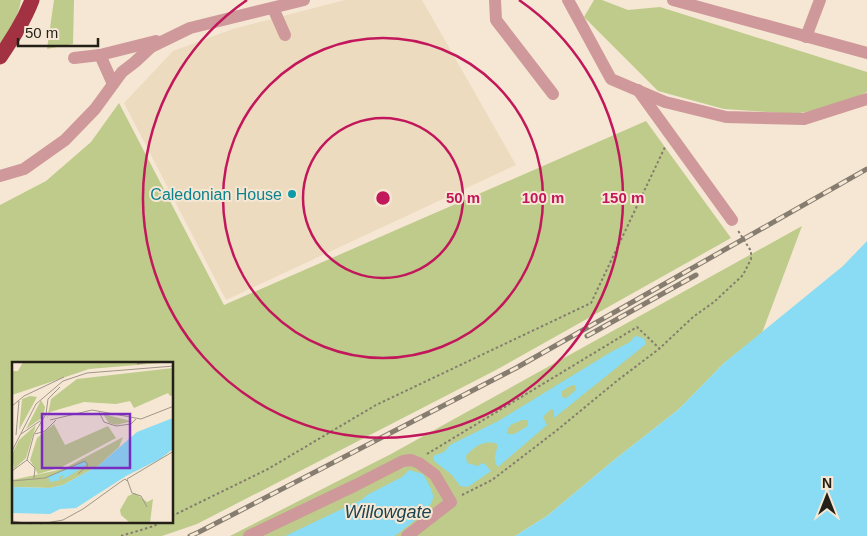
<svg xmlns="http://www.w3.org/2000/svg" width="867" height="536" font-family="Arial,sans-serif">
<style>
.built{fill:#eddbc0}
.green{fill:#becb8b;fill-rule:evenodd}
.water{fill:#89dcf3;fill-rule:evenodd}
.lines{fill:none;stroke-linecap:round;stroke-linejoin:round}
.path{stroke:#857c6e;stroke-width:2;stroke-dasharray:2.5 2.5;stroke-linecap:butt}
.minor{stroke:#cf989a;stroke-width:12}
.highway{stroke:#a23241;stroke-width:15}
.rail-casing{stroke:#867d70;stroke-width:5}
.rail{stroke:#f5e7d3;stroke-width:3;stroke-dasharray:9;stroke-linecap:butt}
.ring{fill:none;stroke:#c2185b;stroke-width:2.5}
.culture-dot{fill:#0f9aa8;stroke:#f5e7d3;stroke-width:2}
.labels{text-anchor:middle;stroke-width:4;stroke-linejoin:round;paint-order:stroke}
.culture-label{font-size:16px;fill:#0d838f;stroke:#f5e7d3;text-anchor:end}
.water-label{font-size:18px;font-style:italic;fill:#1d444e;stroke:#f5e7d3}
.inset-road{fill:none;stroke:#a19788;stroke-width:1}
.view{fill:#7b2cbf;fill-opacity:0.15;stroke:#7b2cbf;stroke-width:2.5}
.inset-edge{fill:none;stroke:#241f17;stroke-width:2.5}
.centre{fill:#c2185b;stroke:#f5e7d3;stroke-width:2.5}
.ring-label{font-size:15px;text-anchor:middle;font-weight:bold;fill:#c2185b;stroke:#f5e7d3;stroke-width:4;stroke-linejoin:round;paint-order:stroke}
</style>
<rect width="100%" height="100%" fill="#f5e7d3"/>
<path class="built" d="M 345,0 L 422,0 L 516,165 L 226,300 L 124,103 L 173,51 L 233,29 Z"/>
<g class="green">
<path d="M 0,0 L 21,0 C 19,16 9,31 0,44 Z"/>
<path d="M 54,0 L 74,0 L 73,44 L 47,49 Z"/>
<path d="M 594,0 L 602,0 L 628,10 L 660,7 L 867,72 L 867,92 L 837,106 L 795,114 L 724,109 L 658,91 L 584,17 Z"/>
<path d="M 119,103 L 224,305 L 646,121 L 731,238 L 496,370 L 197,524 L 162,536 L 0,536 L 0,205 L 46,181 L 91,142 ZM 14,364 L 172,364 L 172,522 L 14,522 Z"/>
<path d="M 802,226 L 762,333 L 724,363 L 679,409 L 614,460 L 547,516 L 515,536 L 230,536 L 391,454 Z"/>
</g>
<g class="water">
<path d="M 867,241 L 867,536 L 515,536 L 547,516 L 614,460 L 679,409 L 724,363 L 843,266 Z"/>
<path d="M 635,336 L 644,338 L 646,344 L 554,418 L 554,411 L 551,409 L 543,417 L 547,425 L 498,467 C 491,457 498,453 497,444 C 485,439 473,447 466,456 L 467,463 L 478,466 L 482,463 L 486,465 L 491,471 L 468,487 L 460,486 L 452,475 L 434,461 L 433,456 L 444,452 L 450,445 L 500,420 L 611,352 L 630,342 ZM 570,386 L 575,385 L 576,390 L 566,398 L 562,397 L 562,391 ZM 523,420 L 528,420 L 528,426 L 514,434 L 507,434 C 507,424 515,423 523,420 Z"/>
<path d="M 409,470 L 423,474 C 426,480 432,488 433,496 C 434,508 408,525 399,533 L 394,536 L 285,536 L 363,499 L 367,495 L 402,477 Z"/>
</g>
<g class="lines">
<g class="path">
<path d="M 427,454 L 637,327 L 659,348"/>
<path d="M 462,495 L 492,480 L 556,431 L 618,380 L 659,349 L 693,317 L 714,302 L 743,275 L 751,259 L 751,251 L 737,229"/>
<path d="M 172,516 L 268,469 L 376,405 L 591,303 L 665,147"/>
<path d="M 121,536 L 154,526 L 161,522"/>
</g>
<g class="minor">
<path d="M 495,0 L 496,20 L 553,94"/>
<path d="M 568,0 L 611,79 L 665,102 L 726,117 L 804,119 L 867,99"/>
<path d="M 673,0 L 867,53"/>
<path d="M 273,8 L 285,35"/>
<path d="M 806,37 L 820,0"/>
<path d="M 100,55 L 113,84"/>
<path d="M 74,58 L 100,55 L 156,41"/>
<path d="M 638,90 L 732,220"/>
<path d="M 0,176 L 24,169 L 65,140 L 95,109 L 122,72 L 135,62 L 151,47 L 190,28 L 304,0"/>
<path d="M 249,536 L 356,485 L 403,461 L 411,460 L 419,463 L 435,475 L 451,502 L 407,536"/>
</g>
<path class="highway" d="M 0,57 C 12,39 24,21 32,0"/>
<g class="rail-casing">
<g id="rail">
<path d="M 587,336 L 696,275"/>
<path d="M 190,536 L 199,532 L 516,368 L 867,169"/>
</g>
</g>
<use href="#rail" class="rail"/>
</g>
<g class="ring">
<circle cx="383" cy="198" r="80"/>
<circle cx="383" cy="198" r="160"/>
<path d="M519 0A240 240 0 1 1 247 0"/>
</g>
<circle class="culture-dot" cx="292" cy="194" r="5"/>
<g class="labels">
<g class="culture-label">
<text x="282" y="200">Caledonian House</text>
</g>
<g class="water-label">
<text x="388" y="518">Willowgate</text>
</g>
</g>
<g transform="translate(12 362)">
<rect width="161" height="161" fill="#f5e7d3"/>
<path d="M 11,0 L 161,0 L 77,7 L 0,33 L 0,9 L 6,9 ZM 161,6 L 161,33 L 158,34 L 156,31 L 122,46 L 118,39 L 104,42 L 72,40 L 38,50 L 35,57 L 39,37 L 65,17 ZM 18,34 L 25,35 L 7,68 L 10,37 ZM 29,38 L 33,45 L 31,55 L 14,67 ZM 91,52 L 119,59 L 121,59 L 104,63 L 97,61 ZM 42,62 L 53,83 L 96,64 L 104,76 L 50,105 L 26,112 L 18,98 L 25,76 ZM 24,63 L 14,96 L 2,107 L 0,92 L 7,78 ZM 111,75 L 107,85 L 86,104 L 51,123 L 38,126 L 0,125 L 0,118 L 51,107 ZM 123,131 L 135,140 L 141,137 L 138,161 L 117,160 L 109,153 L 108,148 L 116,134 Z" fill="#becb8b"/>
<path d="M 161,56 L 161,87 L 148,97 L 114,114 L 64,146 L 48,147 L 38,152 L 0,151 L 0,125 L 38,126 L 51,123 L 86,104 L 125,70 ZM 72,99 L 74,103 L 59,113 L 49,118 L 52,113 L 47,115 L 48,118 L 38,120 L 36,115 Z" fill="#89dcf3"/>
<path class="inset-road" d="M 128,0 L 125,2 L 138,0M 0,44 L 12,34 L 52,15M 87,50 L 92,60 L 104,64 L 119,62 L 124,57M 38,58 L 80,48 L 129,57 L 162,44M 9,72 L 28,59M 23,72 L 33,69 L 44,58M 4,73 L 7,39M 0,89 L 24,42 L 51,19 L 75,11 L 162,4M 15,98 L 23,106 L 22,116M 0,109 L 15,98 L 22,72 L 34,52 L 36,37 L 48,25M 0,119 L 33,116 L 73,99 L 76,103 L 66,112M 135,145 L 129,134 L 120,131 L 115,117 L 162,89M 0,159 L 19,162M 28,162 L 51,158 L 71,147 L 107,121 L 113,117 L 115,119"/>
<path class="view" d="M 30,52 L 118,52 L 118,106 L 30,106 Z"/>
<rect width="161" height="161" class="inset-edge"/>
</g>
<circle cx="383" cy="198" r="8" class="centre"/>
<g class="ring-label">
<text x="463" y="203">50 m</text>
<text x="543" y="203">100 m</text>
<text x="623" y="203">150 m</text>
</g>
<g transform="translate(827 496)" stroke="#f5e7d3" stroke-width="4" paint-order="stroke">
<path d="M0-4L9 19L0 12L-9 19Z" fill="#241f17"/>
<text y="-8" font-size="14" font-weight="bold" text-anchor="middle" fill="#241f17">N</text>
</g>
<path d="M18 38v8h80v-8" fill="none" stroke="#241f17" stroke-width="2.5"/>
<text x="25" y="38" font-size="15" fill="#241f17" stroke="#f5e7d3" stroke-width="4" paint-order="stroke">50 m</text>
</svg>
